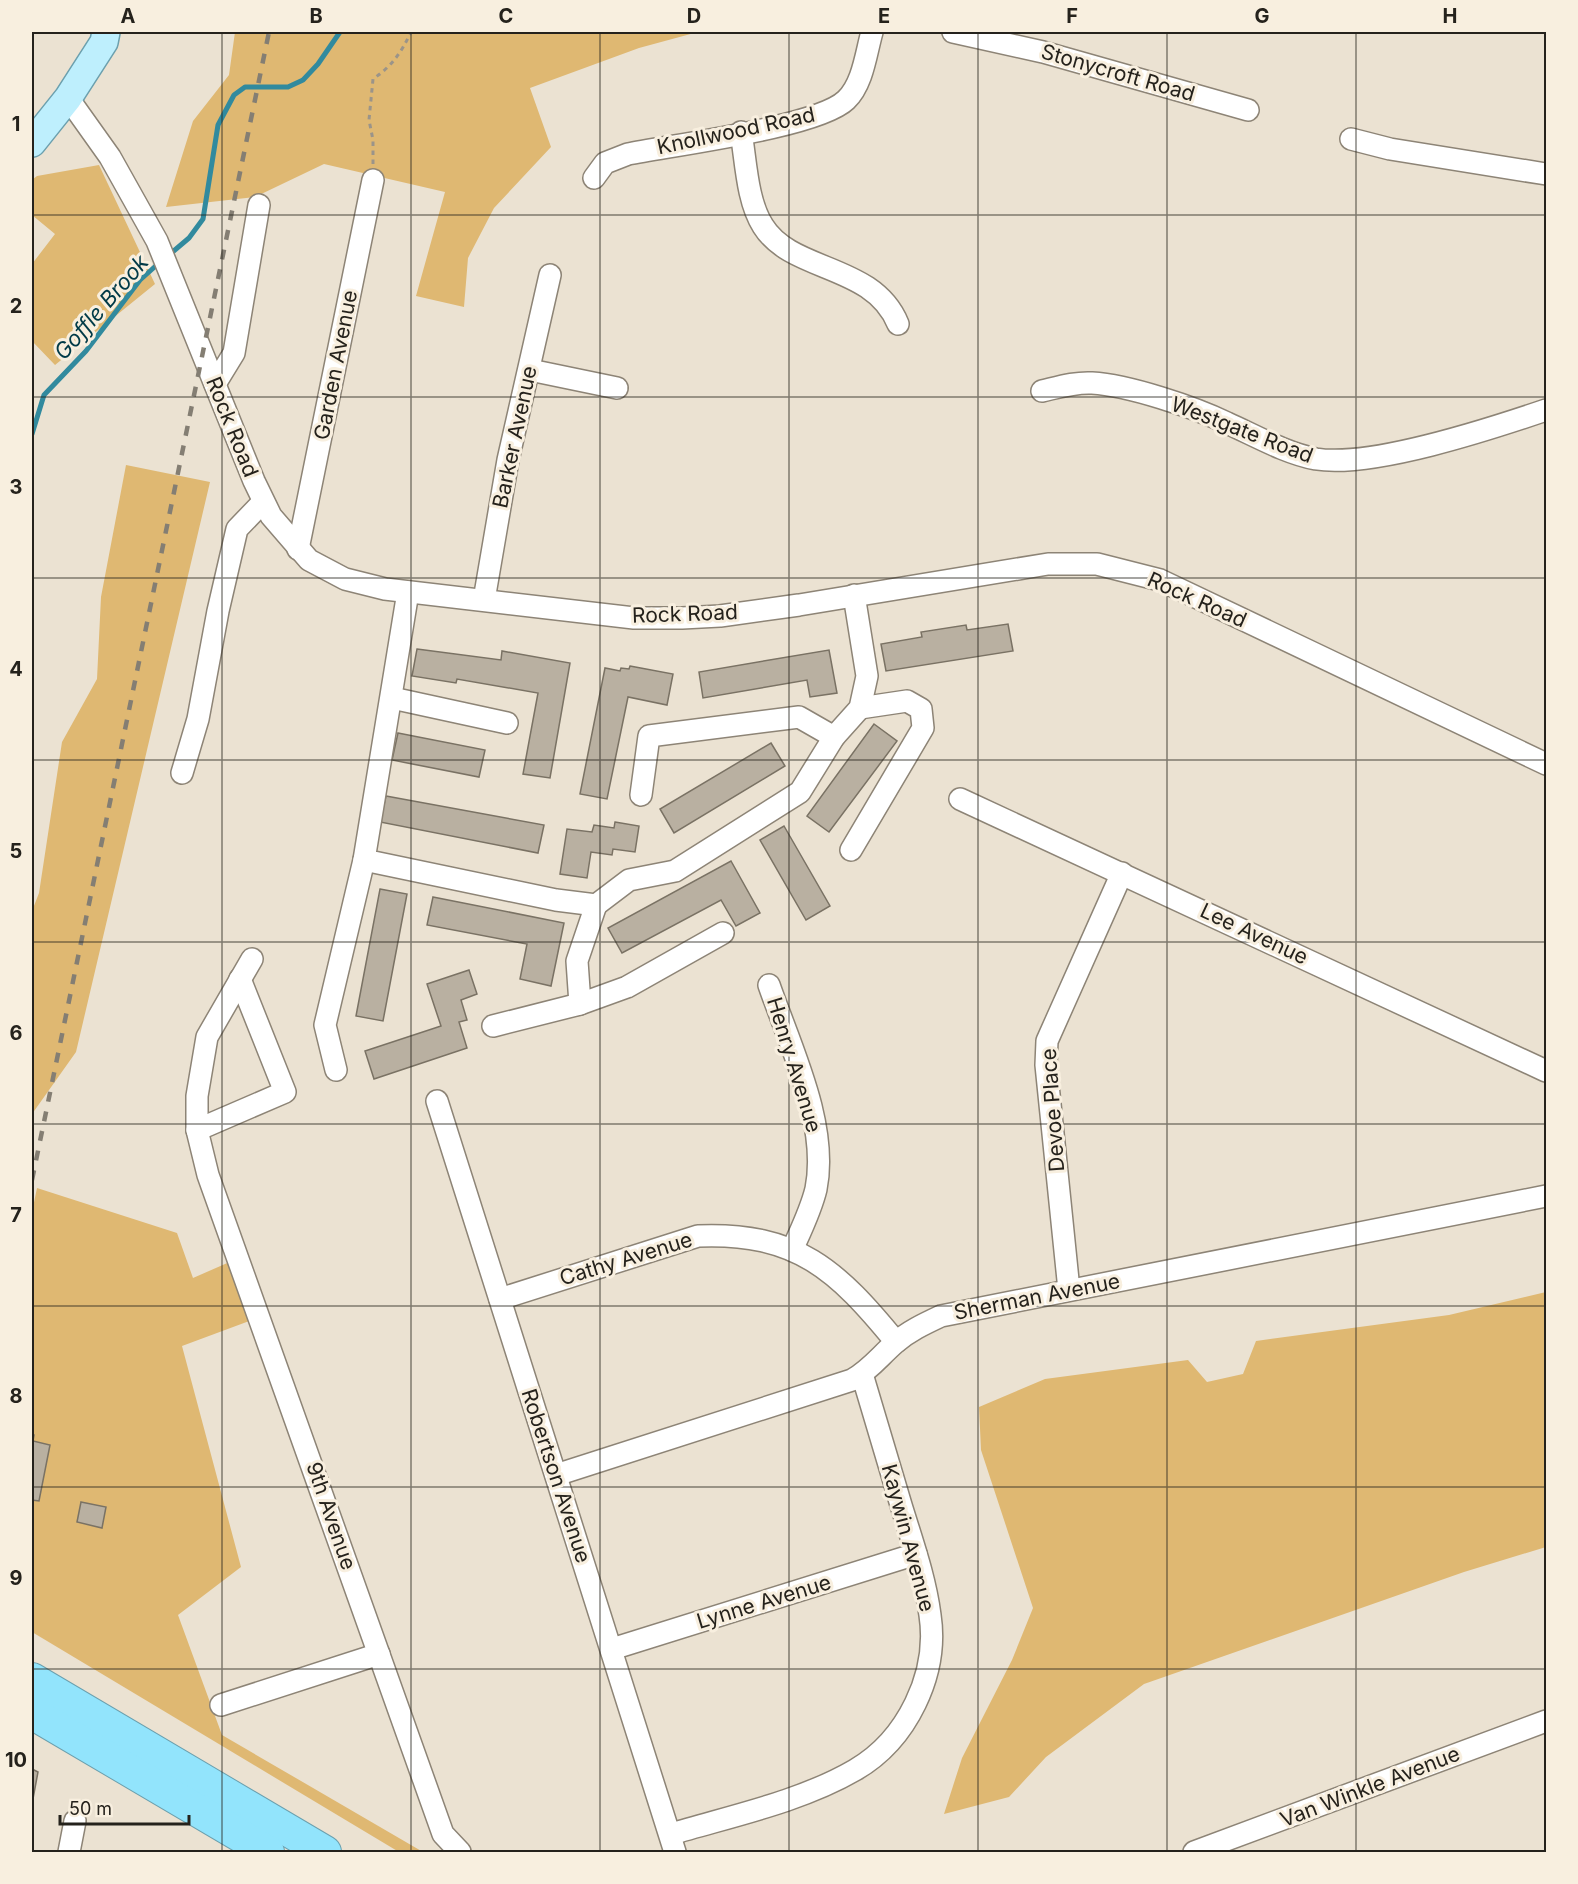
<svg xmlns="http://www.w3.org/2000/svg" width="1578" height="1884" font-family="Inter,sans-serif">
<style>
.green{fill:#dfb872}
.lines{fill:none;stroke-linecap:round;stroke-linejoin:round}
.stream{stroke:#318a9e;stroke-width:5}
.building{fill:#b9b0a1;stroke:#7a7264;stroke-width:1.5}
.minor-casing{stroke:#8d8476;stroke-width:24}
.major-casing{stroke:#6ca0ae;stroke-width:30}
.highway-casing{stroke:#6ca0ae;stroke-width:34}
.path{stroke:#9b9489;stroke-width:3;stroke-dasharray:4.5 4.5;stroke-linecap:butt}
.minor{stroke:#fff;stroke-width:21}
.major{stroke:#beeffd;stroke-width:27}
.highway{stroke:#92e4fc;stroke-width:32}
.rail{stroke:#847e73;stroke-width:4.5;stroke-dasharray:10 10;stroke-linecap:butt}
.grid{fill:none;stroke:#25221c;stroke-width:1.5;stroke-opacity:0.55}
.labels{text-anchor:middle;stroke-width:6;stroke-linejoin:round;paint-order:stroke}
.street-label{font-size:21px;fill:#25221c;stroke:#f8efdf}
.water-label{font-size:22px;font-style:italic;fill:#003a47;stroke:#f8efdf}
.neatline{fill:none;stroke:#25221c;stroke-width:2}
.grid-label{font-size:20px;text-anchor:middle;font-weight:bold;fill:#25221c}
</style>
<rect width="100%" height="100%" fill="#ebe2d2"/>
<g class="green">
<path d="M 235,32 L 698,32 L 639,48 L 530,88 L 551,147 L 494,208 L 468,258 L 464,307 L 416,296 L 445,192 L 324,164 L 255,197 L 166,207 L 193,121 L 229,75 Z"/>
<path d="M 99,165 L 155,284 L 55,365 L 32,341 L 32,264 L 55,234 L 32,215 L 32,180 L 37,176 Z"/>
<path d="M 126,465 L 210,482 L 76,1052 L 32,1114 L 32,911 L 39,893 L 62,742 L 97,679 L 101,597 Z"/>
<path d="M 37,1188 L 177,1233 L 193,1278 L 241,1257 L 260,1317 L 182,1346 L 241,1567 L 178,1615 L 222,1735 L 423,1852 L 399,1852 L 32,1632 L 32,1212 Z"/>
<path d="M 1546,1292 L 1546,1547 L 1464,1572 L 1144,1684 L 1046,1757 L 1009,1797 L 944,1814 L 962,1758 L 1012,1660 L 1033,1608 L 981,1450 L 979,1407 L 1045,1379 L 1188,1360 L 1207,1382 L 1243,1374 L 1256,1341 L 1449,1315 Z"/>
</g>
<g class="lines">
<g class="stream">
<path d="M 169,255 L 189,238 L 203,219 L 218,125 L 234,95 L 245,87 L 288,87 L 303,80 L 318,64 L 340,32"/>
<path d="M 32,434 L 44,395 L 86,351 L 140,280 L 159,263"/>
</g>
</g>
<g class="building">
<path d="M 1008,624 L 1013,651 L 886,671 L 881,644 L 922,637 L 921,632 L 966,625 L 967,630 Z"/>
<path d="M 417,649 L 501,660 L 502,651 L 570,663 L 550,778 L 523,774 L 538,693 L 457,679 L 456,683 L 412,676 Z"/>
<path d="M 829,650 L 837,693 L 810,697 L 807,680 L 703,698 L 699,672 Z"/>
<path d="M 630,666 L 673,674 L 667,705 L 628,697 L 607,799 L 580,794 L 605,668 L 620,671 L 621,668 L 629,669 Z"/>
<path d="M 874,724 L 897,741 L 829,832 L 807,816 Z"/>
<path d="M 398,733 L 485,750 L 479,777 L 392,760 Z"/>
<path d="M 771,743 L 785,766 L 674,833 L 660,809 Z"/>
<path d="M 386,796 L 544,825 L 538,853 L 380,822 Z"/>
<path d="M 615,822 L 639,826 L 635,852 L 613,849 L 612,855 L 591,852 L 587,878 L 560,874 L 567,829 L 592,832 L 594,825 L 614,828 Z"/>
<path d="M 784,826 L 830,906 L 806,920 L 760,840 Z"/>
<path d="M 731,861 L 760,913 L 736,926 L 721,900 L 622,953 L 608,928 Z"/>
<path d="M 380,889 L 407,894 L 383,1021 L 356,1016 Z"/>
<path d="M 433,897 L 564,923 L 551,986 L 520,979 L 527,944 L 427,925 Z"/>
<path d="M 469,970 L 477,994 L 461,1000 L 467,1020 L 459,1022 L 467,1048 L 374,1079 L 365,1051 L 441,1026 L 427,984 Z"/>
<path d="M 32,1434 L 34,1435 L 33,1441 L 50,1445 L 39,1501 L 32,1500 Z"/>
<path d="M 81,1502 L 106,1507 L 102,1528 L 77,1522 Z"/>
<path d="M 32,1769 L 38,1772 L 32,1804 Z"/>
</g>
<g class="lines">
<g class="minor-casing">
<g id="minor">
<path d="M 953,32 L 1043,52 L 1248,110"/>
<path d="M 68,98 L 110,157 L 157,241 L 254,481 L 271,516 L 309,560 L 345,579 L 385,589 L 634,618 L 682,618 L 720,616 L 799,605 L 1048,564 L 1097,564 L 1160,580 L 1546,764"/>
<path d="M 741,132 C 746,162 747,201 763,226 C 792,273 873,263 898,324"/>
<path d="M 1351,139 L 1390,149 L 1546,174"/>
<path d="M 594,178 L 605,163 L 628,154 C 673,145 818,127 846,100 C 863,84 866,53 872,32"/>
<path d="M 530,370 L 617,388"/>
<path d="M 215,384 L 234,353 L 259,205"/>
<path d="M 1042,391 C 1059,387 1075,382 1092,383 C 1128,385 1194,407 1227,423 C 1256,436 1285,453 1316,459 C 1372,468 1490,429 1546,410"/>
<path d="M 298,549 L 373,180"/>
<path d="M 408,592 L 364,860 L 556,900 L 596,905 L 629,880 L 675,871 L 800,792 L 834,737 L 860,708 L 867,676 L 854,595"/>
<path d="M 484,600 L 508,460 L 550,275"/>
<path d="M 392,698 L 507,723"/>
<path d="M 182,773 L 198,719 L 218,611 L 237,529 L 263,502"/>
<path d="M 641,795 L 649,736 L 799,717 L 834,737"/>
<path d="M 960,799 L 1546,1071"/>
<path d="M 851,850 L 923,728 L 921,709 L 907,701 L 860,708"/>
<path d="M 252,959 L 207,1037 L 197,1096 L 197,1130 L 208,1175 L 443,1834 L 460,1852"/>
<path d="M 769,985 C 790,1046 829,1124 816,1189 C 811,1210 801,1230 792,1250"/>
<path d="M 580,1004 L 627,987 L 723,933"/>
<path d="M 493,1026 L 580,1004 L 577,961 L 596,905"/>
<path d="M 336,1070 L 325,1025 L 364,860"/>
<path d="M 437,1101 L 675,1852"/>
<path d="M 197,1130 L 285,1092 L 240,979"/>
<path d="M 1069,1290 L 1046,1065 L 1047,1041 L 1122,873"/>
<path d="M 500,1299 L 698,1236 C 797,1232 837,1270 896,1342"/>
<path d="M 556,1475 L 852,1380 C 870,1370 880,1356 895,1343 C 909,1331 924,1324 941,1316 L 1546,1196"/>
<path d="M 612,1649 L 916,1554"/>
<path d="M 221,1705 L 379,1654"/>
<path d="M 671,1834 C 731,1816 800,1802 855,1770 C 907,1740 939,1674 930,1615 C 925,1577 912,1541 901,1505 C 888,1462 875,1418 862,1374"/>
<path d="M 69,1852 L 75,1821"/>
<path d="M 1194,1852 L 1546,1721"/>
</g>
</g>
<g class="major-casing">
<path id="major" d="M 32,143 L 68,98 L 104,42 L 106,32"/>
</g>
<g class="highway-casing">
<g id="highway">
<path d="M 32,1679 L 325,1852"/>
<path d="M 32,1713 L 268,1852"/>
</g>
</g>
<path class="path" d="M 373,164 L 373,140 L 369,120 L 373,79 C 392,66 401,53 411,32"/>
<use href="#minor" class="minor"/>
<use href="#major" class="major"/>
<use href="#highway" class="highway"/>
<path class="rail" d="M 32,1180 L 269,32"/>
</g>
<path class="grid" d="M 222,32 L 222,1852M 411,32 L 411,1852M 600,32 L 600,1852M 789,32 L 789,1852M 978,32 L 978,1852M 1167,32 L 1167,1852M 1356,32 L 1356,1852M 32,215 L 1546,215M 32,397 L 1546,397M 32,578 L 1546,578M 32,760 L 1546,760M 32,942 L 1546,942M 32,1124 L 1546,1124M 32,1306 L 1546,1306M 32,1487 L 1546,1487M 32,1669 L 1546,1669"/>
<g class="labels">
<g class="street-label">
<text transform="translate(1118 73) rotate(16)" y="7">Stonycroft Road</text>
<text transform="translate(736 131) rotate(-12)" y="7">Knollwood Road</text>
<text transform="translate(336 365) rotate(-79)" y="7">Garden Avenue</text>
<text transform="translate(232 427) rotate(68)" y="7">Rock Road</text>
<text transform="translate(1242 430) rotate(21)" y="7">Westgate Road</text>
<text transform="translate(515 437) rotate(-78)" y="7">Barker Avenue</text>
<text transform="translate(1197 600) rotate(24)" y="7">Rock Road</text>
<text transform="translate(685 614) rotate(-2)" y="7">Rock Road</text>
<text transform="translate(1254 934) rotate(25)" y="7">Lee Avenue</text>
<text transform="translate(794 1065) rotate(73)" y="7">Henry Avenue</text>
<text transform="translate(1053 1110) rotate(-94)" y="7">Devoe Place</text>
<text transform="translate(626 1259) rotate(-17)" y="7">Cathy Avenue</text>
<text transform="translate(1037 1297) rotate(-11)" y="7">Sherman Avenue</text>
<text transform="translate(556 1476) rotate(72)" y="7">Robertson Avenue</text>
<text transform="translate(331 1516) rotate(71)" y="7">9th Avenue</text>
<text transform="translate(908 1538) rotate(75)" y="7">Kaywin Avenue</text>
<text transform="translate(764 1602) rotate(-17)" y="7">Lynne Avenue</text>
<text transform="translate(1370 1787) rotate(-21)" y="7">Van Winkle Avenue</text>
</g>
<g class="water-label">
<text transform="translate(101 307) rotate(-49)" y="8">Goffle Brook</text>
</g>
</g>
<rect width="1578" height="1884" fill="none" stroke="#f8efdf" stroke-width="66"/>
<path d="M60 1815v9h129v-9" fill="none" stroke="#25221c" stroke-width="3"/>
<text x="69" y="1815" font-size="18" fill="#25221c" stroke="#f8efdf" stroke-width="4.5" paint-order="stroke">50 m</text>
<rect x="33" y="33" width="1512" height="1818" class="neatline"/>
<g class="grid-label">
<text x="128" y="23">A</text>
<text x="316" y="23">B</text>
<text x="506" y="23">C</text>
<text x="694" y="23">D</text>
<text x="884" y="23">E</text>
<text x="1072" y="23">F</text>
<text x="1262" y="23">G</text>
<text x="1450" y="23">H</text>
<text x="16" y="131">1</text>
<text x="16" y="313">2</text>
<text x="16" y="494">3</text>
<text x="16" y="676">4</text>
<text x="16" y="858">5</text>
<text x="16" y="1040">6</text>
<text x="16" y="1222">7</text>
<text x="16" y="1403">8</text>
<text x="16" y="1585">9</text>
<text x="16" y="1767">10</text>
</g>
</svg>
